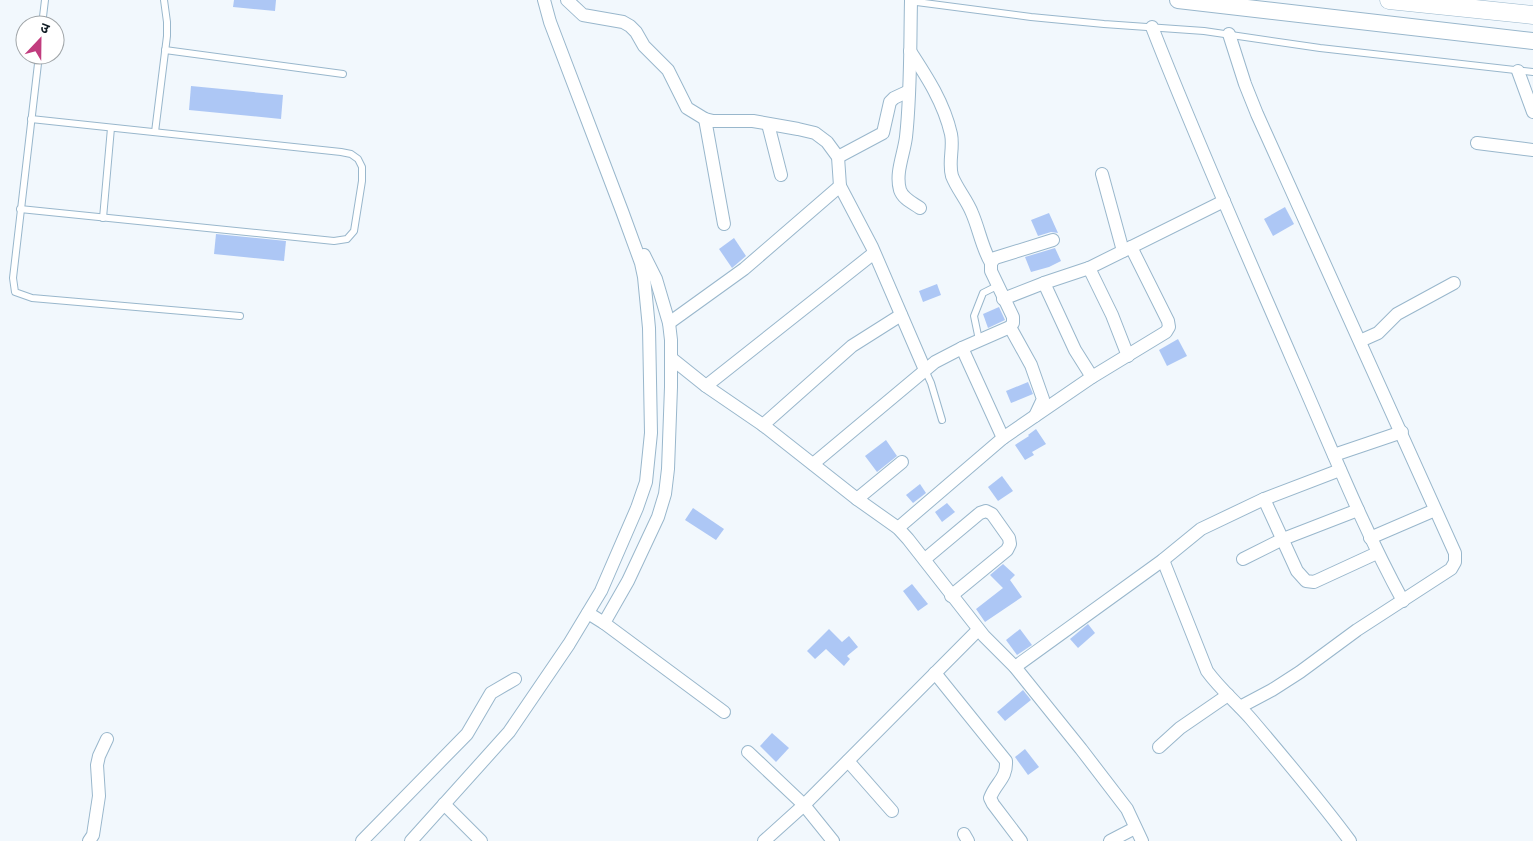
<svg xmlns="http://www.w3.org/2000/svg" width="1533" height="841" font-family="Barlow,'Noto Sans Devanagari',sans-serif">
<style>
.building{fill:#adc7f5}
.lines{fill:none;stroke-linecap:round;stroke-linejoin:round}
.service-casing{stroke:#99b7cc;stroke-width:8}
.minor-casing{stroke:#99b7cc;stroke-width:14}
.tertiary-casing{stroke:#99b7cc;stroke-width:18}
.secondary-casing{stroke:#99b7cc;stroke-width:19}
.service{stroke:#fff;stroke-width:6}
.minor{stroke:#fff;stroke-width:12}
.tertiary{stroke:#fff;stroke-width:16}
.secondary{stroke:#fff;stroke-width:18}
</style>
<rect width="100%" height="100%" fill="#f2f8fd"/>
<g class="building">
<path d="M 234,0 L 276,0 L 275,11 L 233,7 Z"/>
<path d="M 191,86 L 283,95 L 281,119 L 189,110 Z"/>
<path d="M 1285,207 L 1294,224 L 1273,236 L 1264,219 Z"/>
<path d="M 1049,213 L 1058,233 L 1051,232 L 1038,236 L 1031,220 Z"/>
<path d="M 216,234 L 286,241 L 284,261 L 214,254 Z"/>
<path d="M 734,238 L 746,256 L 732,268 L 719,249 Z"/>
<path d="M 1055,248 L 1061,261 L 1049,267 L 1031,272 L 1025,257 Z"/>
<path d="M 937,284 L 941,295 L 923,302 L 919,291 Z"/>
<path d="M 999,307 L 1005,320 L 988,328 L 983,314 Z"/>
<path d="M 1178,339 L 1187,356 L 1167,366 L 1159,350 Z"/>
<path d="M 1028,382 L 1033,394 L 1011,403 L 1006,391 Z"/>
<path d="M 1036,429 L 1046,444 L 1032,452 L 1034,455 L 1025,460 L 1015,445 L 1029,436 L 1028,435 Z"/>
<path d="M 886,440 L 897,456 L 877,472 L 865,456 Z"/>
<path d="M 1002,476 L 1013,491 L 998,501 L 988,487 Z"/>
<path d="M 920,484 L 926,493 L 913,503 L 906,495 Z"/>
<path d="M 947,503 L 955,512 L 942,522 L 935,512 Z"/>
<path d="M 693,508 L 724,529 L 716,540 L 685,520 Z"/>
<path d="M 1003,564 L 1015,575 L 1010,580 L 1022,597 L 985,622 L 976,609 L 1003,588 L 990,575 Z"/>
<path d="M 912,584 L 928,604 L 918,611 L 903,591 Z"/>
<path d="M 1088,624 L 1095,633 L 1078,648 L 1070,639 Z"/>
<path d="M 829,629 L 842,642 L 849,636 L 858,647 L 847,656 L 850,659 L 844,666 L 826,649 L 815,659 L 807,651 Z"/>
<path d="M 1020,629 L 1032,645 L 1017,655 L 1006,640 Z"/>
<path d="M 1023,690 L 1031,700 L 1005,721 L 997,712 Z"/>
<path d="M 772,733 L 789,748 L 776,762 L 760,746 Z"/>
<path d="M 1025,749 L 1039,767 L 1028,775 L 1015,757 Z"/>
</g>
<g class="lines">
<g class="service-casing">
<g id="service">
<path d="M 909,1 L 1031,17 L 1104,24 L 1204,31 L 1320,48 L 1533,72"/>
<path d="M 42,25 L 45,0"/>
<path d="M 165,50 L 343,74"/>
<path d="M 39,55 L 13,278 L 15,292 L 32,298 L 240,316"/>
<path d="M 155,132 L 167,36 L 167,22 L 164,0"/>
<path d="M 20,209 L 334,241 L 347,239 L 354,231 L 362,181 L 362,167 L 358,159 L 351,154 L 341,152 L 31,119"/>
<path d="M 103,218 L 111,128"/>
<path d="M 979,340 L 974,316 L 983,293 L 997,286"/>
<path d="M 925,370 L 931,383 L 942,420"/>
</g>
</g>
<g class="minor-casing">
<g id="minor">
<path d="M 567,0 L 583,15 L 623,22 L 630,26 L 636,32 L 644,46 L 668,70 L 687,108 L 705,119 L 713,121 L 753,121 L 798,129 L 815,133 L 827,142 L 838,157 L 840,186 L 872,247 L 925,370"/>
<path d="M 911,1 C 910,46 911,92 906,137 C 904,154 895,173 900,190 C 903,199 913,203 920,208"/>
<path d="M 1152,27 C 1196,140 1245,250 1293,361 C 1329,442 1361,524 1403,601"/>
<path d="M 1229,34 L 1245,84 L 1257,114 L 1455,553 L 1455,562 L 1451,569 L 1357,630 L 1300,672 L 1272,690 L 1240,707"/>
<path d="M 910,51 C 927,77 944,103 951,134 C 954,148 948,162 952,176 C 957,189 967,200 972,213 C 979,229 982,248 991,263"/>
<path d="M 1518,71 L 1533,112"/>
<path d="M 705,119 L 724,224"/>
<path d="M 768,124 L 781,175"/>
<path d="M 1477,143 L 1533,150"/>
<path d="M 838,157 L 883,133 L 890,102 L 894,98 L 909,91"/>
<path d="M 1102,174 L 1123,251"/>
<path d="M 1089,268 L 1112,315 L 1128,356"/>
<path d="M 1044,283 L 1075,350 L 1092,377"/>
<path d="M 1003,299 L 1044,283 L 1089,268 L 1224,201"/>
<path d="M 669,323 L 744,269 L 840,186"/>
<path d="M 1010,327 L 1031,365 L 1043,399 L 1035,416"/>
<path d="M 1360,341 L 1378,333 L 1397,314 L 1454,283"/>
<path d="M 962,348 L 1003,438"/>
<path d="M 671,358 L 706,386 L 763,425 L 857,499 L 898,528 L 908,539 L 984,636 L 1015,667 L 1081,749 L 1127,809 L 1142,841"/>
<path d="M 706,386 L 874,253"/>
<path d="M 763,425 L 852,346 L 901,315"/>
<path d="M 1334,455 L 1402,432"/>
<path d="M 813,464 L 935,362 L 962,348 L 1010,327 L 1013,323 L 1013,317 L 991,271 L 991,263 L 995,258 L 1053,240"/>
<path d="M 857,499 L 902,462"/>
<path d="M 1264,499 L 1297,571 L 1306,581 L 1314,582 L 1377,553"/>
<path d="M 898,528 L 1003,438 L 1092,377 L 1166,332 L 1169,327 L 1168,321 L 1131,247"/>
<path d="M 1370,538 L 1435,510"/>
<path d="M 925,559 L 980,513 L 986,511 L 992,514 L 1009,538 L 1010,544 L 1007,550 L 951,596"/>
<path d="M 1243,559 L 1283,539 L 1358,510"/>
<path d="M 1163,560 L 1207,671 C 1220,689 1237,703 1251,719 C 1285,759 1319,799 1350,841"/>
<path d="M 588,613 L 604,623 L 724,712"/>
<path d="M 604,623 L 628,581 L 658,517 L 665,494 L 668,469 L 671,387 L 671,340 L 669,323 L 656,279 L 644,255"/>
<path d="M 1015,667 L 1163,560 L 1201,529 L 1264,499 L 1340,470"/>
<path d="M 935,673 L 1006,761 C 1007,779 996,782 990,798 L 993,804 L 1021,841"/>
<path d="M 1159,747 L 1180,728 L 1228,695"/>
<path d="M 748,752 L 804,805 L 833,841"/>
<path d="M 848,761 L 892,811"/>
<path d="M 444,804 L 481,841"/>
<path d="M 964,834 L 968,841"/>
<path d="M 89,841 L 93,835 L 99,796 L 97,765 L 99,756 L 107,739"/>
<path d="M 362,841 L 467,734 L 491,693 L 515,679"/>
<path d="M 411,841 L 509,732 L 569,644 L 601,591 L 637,508 L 646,482 L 651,433 L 649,328 L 644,277 L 641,263 L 622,211 L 550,22 L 544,0"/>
<path d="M 764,841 L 804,805 L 978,630"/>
<path d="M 1110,841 L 1135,828"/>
</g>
</g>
<g class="tertiary-casing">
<path id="tertiary" d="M 1178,0 L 1533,41"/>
</g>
<g class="secondary-casing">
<path id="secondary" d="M 1389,0 L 1533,15"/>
</g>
<use href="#service" class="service"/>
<use href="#minor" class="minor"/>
<use href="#tertiary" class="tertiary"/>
<use href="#secondary" class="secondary"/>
</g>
<g transform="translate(40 40) rotate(22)"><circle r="24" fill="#ffffff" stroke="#a0a5a8"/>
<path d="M0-4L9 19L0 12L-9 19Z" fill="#c13c7e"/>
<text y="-8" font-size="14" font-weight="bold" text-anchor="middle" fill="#121e26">उ</text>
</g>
</svg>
